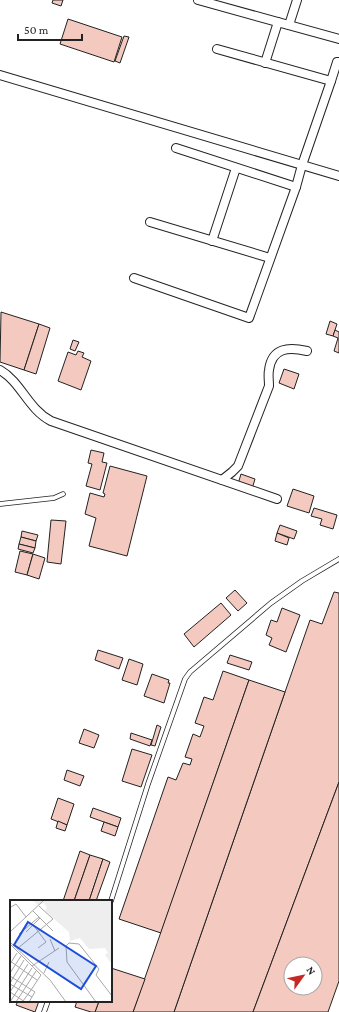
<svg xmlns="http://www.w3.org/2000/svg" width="339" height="1012" font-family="'Crimson Pro',serif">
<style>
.building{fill:#f3c9c0;stroke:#222;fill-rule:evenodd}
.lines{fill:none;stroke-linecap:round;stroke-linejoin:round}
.lane-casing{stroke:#222;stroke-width:5.5}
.street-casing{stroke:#222;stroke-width:10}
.lane{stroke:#fff;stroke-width:4}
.street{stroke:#fff;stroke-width:8}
.inset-road{fill:none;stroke:#a7a7a7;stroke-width:1}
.view{fill:#1d4ed8;fill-opacity:0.15;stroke:#1d4ed8;stroke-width:2}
.inset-edge{fill:none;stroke:#222;stroke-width:2}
</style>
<rect width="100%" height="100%" fill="#fff"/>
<g class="building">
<path d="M 53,0 L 63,0 L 61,6 L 52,3 Z"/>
<path d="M 68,19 L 122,37 L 114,62 L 60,44 Z"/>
<path d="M 124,36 L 129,37 L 120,63 L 115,61 Z"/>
<path d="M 1,312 L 39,324 L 24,370 L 0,362 Z"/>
<path d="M 330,321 L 337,324 L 333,336 L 326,334 Z"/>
<path d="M 39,324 L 50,328 L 36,374 L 24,370 Z"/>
<path d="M 335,330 L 339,332 L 339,353 L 334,351 L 338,338 L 333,336 Z"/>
<path d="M 73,340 L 79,342 L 75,351 L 70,349 Z"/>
<path d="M 78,351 L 84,353 L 82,357 L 91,361 L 81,390 L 58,381 L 68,352 L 76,355 Z"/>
<path d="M 284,369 L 299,374 L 294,389 L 279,383 Z"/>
<path d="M 91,450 L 104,453 L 102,462 L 107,463 L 100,490 L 86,486 L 92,464 L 88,463 Z"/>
<path d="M 110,466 L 147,476 L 127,556 L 89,546 L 96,518 L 85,514 L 90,493 L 104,497 L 105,494 L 103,493 Z"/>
<path d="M 241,474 L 255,479 L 252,489 L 238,484 Z"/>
<path d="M 293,489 L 314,496 L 309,513 L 287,506 Z"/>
<path d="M 314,508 L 337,515 L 333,529 L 320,525 L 322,519 L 311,516 Z"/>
<path d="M 51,520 L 66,521 L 61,564 L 47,562 Z"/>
<path d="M 280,525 L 297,531 L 294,539 L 277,533 Z"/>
<path d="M 22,531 L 38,535 L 36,541 L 21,537 Z"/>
<path d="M 277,533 L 289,538 L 287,545 L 275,541 Z"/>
<path d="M 21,537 L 36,541 L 35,548 L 19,544 Z"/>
<path d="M 19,544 L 35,548 L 33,553 L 18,549 Z"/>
<path d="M 20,551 L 33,554 L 27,575 L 15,572 Z"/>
<path d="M 33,554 L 45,558 L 39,579 L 27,575 Z"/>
<path d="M 235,590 L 247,603 L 238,611 L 226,598 Z"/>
<path d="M 334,592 L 339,593 L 339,782 L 253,1012 L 174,1012 L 310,620 L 322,624 Z"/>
<path d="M 221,603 L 231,615 L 194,647 L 184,634 Z"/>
<path d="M 282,608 L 300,615 L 286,652 L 269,645 L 272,638 L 266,635 L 271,620 L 277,622 Z"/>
<path d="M 98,650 L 123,658 L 119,669 L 95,660 Z"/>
<path d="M 230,655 L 252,662 L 249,670 L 227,663 Z"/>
<path d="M 129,659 L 143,664 L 137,685 L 122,680 Z"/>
<path d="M 223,671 L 249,680 L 161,933 L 119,919 L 168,777 L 176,780 L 183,763 L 190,765 L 192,759 L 185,757 L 193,734 L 200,737 L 204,726 L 195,723 L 204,697 L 213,700 Z"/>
<path d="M 152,674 L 169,680 L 168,683 L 170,683 L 164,703 L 144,696 Z"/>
<path d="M 249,680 L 285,692 L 174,1012 L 133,1012 Z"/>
<path d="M 157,725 L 161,727 L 155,746 L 151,745 Z"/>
<path d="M 84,729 L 99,735 L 94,748 L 79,743 Z"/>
<path d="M 131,733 L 152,740 L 150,746 L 130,739 Z"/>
<path d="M 132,749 L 152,755 L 141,787 L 122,781 Z"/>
<path d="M 67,770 L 84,776 L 80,786 L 64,780 Z"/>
<path d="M 339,782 L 339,981 L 328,1012 L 253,1012 ZM 291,964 L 315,964 L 315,988 L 291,988 Z"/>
<path d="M 58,798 L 74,804 L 67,825 L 51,819 Z"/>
<path d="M 93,808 L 121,818 L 118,827 L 90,817 Z"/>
<path d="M 58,821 L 67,825 L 65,831 L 56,828 Z"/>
<path d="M 104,822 L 118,827 L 115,836 L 101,831 Z"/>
<path d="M 80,851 L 90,855 L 74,901 L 63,901 Z"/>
<path d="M 90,855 L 103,859 L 89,901 L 74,901 Z"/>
<path d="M 103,859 L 110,862 L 96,901 L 89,901 Z"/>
<path d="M 111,968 L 145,979 L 133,1012 L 95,1012 L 99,1001 L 111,1001 Z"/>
<path d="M 18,1001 L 39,1001 L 35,1012 L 16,1005 Z"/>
<path d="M 77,1001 L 99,1001 L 95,1012 L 91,1012 L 75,1007 Z"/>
</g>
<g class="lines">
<g class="lane-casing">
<g id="lane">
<path d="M 0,504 L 54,498 L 63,494"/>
<path d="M 111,901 L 148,784 L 185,679 L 190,672 L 271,603 L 302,581 L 339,559"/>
<path d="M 44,1012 L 48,1001"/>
</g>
</g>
<g class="street-casing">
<g id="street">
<path d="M 198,0 L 339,39"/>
<path d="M 289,25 L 297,0"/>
<path d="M 217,49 L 331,81 L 337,62 L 339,62"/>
<path d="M 265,63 L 278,22"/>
<path d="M 0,75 L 339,176"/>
<path d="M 176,148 L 296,187"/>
<path d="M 150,222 L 270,258"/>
<path d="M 212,241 L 236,168"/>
<path d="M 134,278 L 249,318 L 296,187 L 302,165 L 331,81"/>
<path d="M 0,370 C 21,382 28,409 51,421 L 277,499"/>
<path d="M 222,480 L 232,472 L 238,466 L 269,386 C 269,380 268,375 269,370 C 272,347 289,347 307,351"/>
</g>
</g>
<use href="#lane" class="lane"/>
<use href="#street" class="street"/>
</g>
<g transform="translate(10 900)">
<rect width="102" height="102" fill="#fff"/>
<path d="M 22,0 L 102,0 L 102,64 L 95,55 L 98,53 L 95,48 L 79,49 L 70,38 L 60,41 L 59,32 L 35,11 L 37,8 L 34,3 L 28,5 Z" fill="#eee"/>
<path class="inset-road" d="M 1,7 L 6,4 L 16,17M 23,11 L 43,31M 24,26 L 36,42 L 28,48M 0,32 L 34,0M 16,32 L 30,18M 9,34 L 29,17M 40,39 L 45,51M 0,42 L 40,80 L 56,102M 0,44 L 31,75 L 21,90M 7,49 L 43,19 L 29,6M 0,61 L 27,80M 0,64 L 7,53M 22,66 L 49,48M 0,73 L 11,56M 34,73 L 39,62M 0,76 L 25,92 L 19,102M 0,83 L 14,60M 0,84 L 22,97M 0,92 L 18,64M 0,92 L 15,102M 13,101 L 21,90M 0,102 L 22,68M 6,102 L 26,71M 86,102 L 57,62 L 56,46 L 59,43 L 69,44 L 89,69 L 86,75 L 102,96"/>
<path class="view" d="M 18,22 L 86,66 L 71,89 L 4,45 Z"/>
<rect width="102" height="102" class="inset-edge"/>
</g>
<g transform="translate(303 976) rotate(57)"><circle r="19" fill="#ffffff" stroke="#a7a7a7"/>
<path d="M0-3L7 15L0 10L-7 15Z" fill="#c62828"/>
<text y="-6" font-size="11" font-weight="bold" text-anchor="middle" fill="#222222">N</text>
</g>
<path d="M18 34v6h64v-6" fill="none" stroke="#222222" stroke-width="2"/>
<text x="24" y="34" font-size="12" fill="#222222" stroke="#ffffff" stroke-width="3" paint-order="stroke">50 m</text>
</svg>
